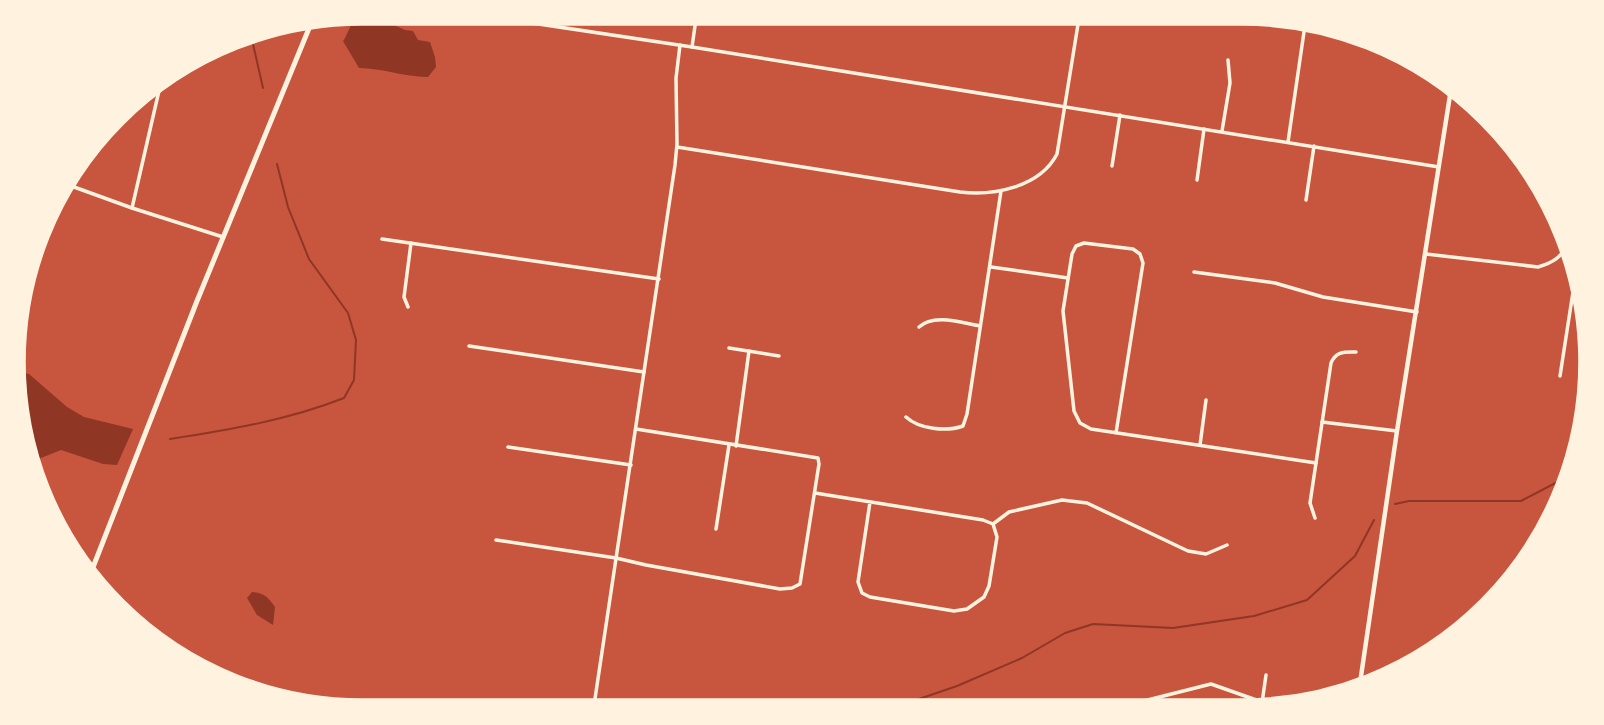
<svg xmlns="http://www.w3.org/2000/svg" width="1604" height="725" font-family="Quicksand,sans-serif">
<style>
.water{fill:#8f3625}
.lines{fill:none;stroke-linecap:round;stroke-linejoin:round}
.stream{stroke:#8f3625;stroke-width:2}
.minor{stroke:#fff3e0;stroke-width:3.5}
.tertiary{stroke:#fff3e0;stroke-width:4.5}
.primary{stroke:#fff3e0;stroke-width:5}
.rim{fill:none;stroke:#fff3e0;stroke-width:3.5}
</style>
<rect width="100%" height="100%" fill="#c8553d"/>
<g class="water">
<path d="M 367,13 L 405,30 L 413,31 L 418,40 L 430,42 L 435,57 L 436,67 L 428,77 C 404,77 382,68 359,68 L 343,41 L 345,38 L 352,23 Z"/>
<path d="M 19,372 L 29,374 L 67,407 L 84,417 L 133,429 L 117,465 L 103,464 L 61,450 L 31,462 L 19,430 Z"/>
<path d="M 252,592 C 264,593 268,597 275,607 L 273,625 L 257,615 L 247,598 Z"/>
</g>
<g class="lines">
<g class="stream">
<path d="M 250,31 L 263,88"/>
<path d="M 170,439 C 229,430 288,420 344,398 L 354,380 L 356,340 L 348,313 L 309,259 L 288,207 L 277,164"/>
<path d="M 1395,504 L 1409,501 L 1521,501 L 1569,476"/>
<path d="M 884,711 L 957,686 L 1022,658 L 1065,633 L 1093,624 L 1173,628 L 1254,616 L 1307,600 L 1355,556 L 1374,520"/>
</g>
<g class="minor">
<path d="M 459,12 L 692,47 L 1439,167"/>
<path d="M 692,47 L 697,12"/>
<path d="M 1222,131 L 1230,83 L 1228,60"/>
<path d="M 1288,142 L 1305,25"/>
<path d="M 677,147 L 960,192 C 994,196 1040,187 1057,154 L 1080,12"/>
<path d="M 1112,166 L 1120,115"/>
<path d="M 1197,180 L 1204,129"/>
<path d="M 63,183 L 132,208 L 223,237"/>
<path d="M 1306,200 L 1314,146"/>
<path d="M 132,208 L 161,82"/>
<path d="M 382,239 L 659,279"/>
<path d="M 1426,254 L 1538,267 C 1552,263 1563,257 1568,242"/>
<path d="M 991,267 L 1068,278"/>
<path d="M 1194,272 L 1275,283 L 1323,297 L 1417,312"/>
<path d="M 408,307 L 404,297 L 411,243"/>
<path d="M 919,327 C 934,313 962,323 980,326"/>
<path d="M 469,346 L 644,372"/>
<path d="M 729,348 L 779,356"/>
<path d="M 1560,376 L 1575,279"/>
<path d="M 906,417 C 919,429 946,432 963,426 L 967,414 L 1001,191"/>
<path d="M 1322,422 L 1397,431"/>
<path d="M 1116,433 L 1143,263 L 1140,254 L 1133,249 L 1084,243 L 1076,246 L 1072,254 L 1063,311 L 1074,411 L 1080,423 L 1091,429 L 1316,463"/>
<path d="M 1200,445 L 1206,400"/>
<path d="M 736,446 L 749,351"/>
<path d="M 508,447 L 631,465"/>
<path d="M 815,493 L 983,520 L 993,524 L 997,537 L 989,586 L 984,597 L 967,609 L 954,611 L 870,597 L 862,593 L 858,582 L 870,502"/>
<path d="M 1315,518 L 1310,503 L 1331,363 C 1336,351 1344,352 1356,352"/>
<path d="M 993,524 L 1009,512 L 1062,500 L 1087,503 L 1188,551 L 1206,554 L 1227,545"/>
<path d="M 716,529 L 729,445"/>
<path d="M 496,540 L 616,558 L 646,565 L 780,589 L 792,588 L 800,584 L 819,464 L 818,458 L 636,429"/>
<path d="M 1108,710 L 1211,684 L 1262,702"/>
<path d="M 1261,710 L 1266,675"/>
<path d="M 593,712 L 675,165 L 677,144 L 676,78 L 680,45"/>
</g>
<path class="tertiary" d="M 1359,690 L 1397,431 L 1451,89"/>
<path class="primary" d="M 90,575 L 197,301 L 312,21"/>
</g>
<path d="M0 0H1604V725H0ZM362 24H1242A338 338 0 0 1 1580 362V362A338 338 0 0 1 1242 700H362A338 338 0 0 1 24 362V362A338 338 0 0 1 362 24Z" fill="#fff3e0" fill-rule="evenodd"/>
<path class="rim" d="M362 24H1242A338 338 0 0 1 1580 362V362A338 338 0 0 1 1242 700H362A338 338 0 0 1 24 362V362A338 338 0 0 1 362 24Z"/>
</svg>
